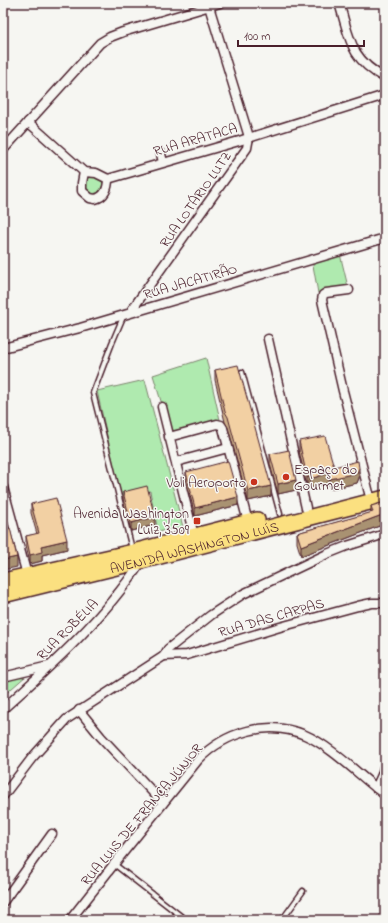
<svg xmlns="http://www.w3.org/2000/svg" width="388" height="923" font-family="'Indie Flower',sans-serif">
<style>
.green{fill:#afeaaf;stroke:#7c846d}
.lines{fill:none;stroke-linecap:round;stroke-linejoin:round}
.lane-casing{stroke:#4a1f2b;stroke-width:7}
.street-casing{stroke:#4a1f2b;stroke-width:11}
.highway-casing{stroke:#4a1f2b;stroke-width:18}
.lane{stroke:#f6f6f2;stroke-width:4}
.street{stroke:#f6f6f2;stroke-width:8}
.highway{stroke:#fbe080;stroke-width:15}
.wall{fill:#d0b38c;stroke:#4a1f2b}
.shaded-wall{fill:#a99272;stroke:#4a1f2b}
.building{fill:#f2d0a3;stroke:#4a1f2b}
.poi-dot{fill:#c8321e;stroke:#f6f6f2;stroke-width:1.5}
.labels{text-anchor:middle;stroke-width:3;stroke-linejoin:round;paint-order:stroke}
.street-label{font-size:14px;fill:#4a1f2b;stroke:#f6f6f2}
.poi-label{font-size:14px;fill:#4a1f2b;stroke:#f6f6f2;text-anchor:end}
</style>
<rect width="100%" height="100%" fill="#f6f6f2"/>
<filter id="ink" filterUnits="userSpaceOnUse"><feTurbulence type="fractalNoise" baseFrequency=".025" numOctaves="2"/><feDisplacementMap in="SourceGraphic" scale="8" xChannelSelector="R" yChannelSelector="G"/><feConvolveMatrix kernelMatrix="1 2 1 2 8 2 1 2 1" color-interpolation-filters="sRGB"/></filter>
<g filter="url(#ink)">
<g class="green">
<path d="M 93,174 L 105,181 L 104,192 L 94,196 L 85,191 C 85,183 84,177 93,174 Z"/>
<path d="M 340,254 L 348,287 L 318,293 L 312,260 Z"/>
<path d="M 206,358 L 220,420 L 171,434 L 153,375 Z"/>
<path d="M 145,380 L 183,527 L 158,532 L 150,491 L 121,498 L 97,391 Z"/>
<path d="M 27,675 L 3,696 L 3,681 Z"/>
</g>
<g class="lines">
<g class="lane-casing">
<g id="lane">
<path d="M 123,317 L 112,343 L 93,393 L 132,549"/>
<path d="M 242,372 L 280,514"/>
<path d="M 114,864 L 186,920"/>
<path d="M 282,920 L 303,891"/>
</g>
</g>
<g class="street-casing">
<g id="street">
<path d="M 339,3 C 350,37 349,59 385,78"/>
<path d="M 28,122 L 84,172 L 96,173 L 108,179 L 239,141 L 385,95"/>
<path d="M 3,150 L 100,43 L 110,37 L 123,32 L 220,3"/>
<path d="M 161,154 L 163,162"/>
<path d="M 84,172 L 82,183 L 82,191 L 90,198 L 95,199 C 105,197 108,188 108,179"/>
<path d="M 349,290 L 326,293 L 323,295 L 322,300 L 343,391 L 369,493"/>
<path d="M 131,311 L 247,148 L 249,137 L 208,3"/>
<path d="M 268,339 L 306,508"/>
<path d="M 3,348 L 80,328 L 385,238"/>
<path d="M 162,407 L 194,536"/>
<path d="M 169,437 L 217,424 L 221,425 L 223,428 L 248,522"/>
<path d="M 176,462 L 228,448"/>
<path d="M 3,487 L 27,575"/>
<path d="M 164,656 L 187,655 L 280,627 L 358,606 L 372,603 L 385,603"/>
<path d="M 3,677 L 49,666"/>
<path d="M 3,709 C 53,664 104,618 141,562"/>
<path d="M 79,710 L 101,737 L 163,803"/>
<path d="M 376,788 L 382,775 L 385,764"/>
<path d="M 3,796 L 32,758 L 67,719 L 164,656 L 168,649 L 211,615 L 243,594 L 327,554 L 347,546 L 385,534"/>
<path d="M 3,902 L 52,834"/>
<path d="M 70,920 L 118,859 L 198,760 C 225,732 268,719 305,735 C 331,746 361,777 385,795"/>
</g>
</g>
<g class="highway-casing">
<g id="highway">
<path d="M 3,581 L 133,552 L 257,520"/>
<path id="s1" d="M 3,595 L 141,561 L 385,498"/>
</g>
</g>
<use href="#lane" class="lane"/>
<use href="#street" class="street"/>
<use href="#highway" class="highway"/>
</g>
<g class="wall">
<path d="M 215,370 L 271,496 L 248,501 L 228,427 L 225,422 L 215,380 Z"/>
<path d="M 299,441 L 334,467 L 359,478 L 357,483 L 330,489 L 329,483 L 310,488 L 310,487 L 307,487 L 299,451 Z"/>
<path d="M 270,454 L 296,490 L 278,494 L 270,464 Z"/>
<path d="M 186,472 L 238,505 L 195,516 L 186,479 Z"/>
<path d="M 123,492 L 155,525 L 131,531 L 123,499 Z"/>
<path d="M 385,502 L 385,524 L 374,528 L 301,556 L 297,543 L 297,533 L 371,513 L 371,506 Z"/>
<path d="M 31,504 L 67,549 L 42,555 L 42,561 L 30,564 L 26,545 L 26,536 L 37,534 L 31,513 Z"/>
</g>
<g class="shaded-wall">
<path d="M 359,468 L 359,478 L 357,483 L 330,489 L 330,479 Z"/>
<path d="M 329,473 L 329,483 L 310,488 L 310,479 Z"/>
<rect x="307" y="477" width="3" height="10"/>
<path d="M 296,480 L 296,490 L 278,494 L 278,484 Z"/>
<path d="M 271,486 L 271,496 L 248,501 L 248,491 Z"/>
<path d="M 238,497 L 238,505 L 195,516 L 195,508 Z"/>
<path d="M 385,514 L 385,524 L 374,528 L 301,556 L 301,546 L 374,518 Z"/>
<path d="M 155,517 L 155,525 L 131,531 L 131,523 Z"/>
<path d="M 67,540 L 67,549 L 42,555 L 42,561 L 30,564 L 30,555 L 41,546 Z"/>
<path d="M 17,557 L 17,567 L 3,570 L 3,560 Z"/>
</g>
<g class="building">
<path d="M 238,365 L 271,486 L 248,491 L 228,417 L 225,412 L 215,370 Z"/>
<path d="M 325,436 L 334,467 L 358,461 L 359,468 L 357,473 L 330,479 L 329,473 L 310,479 L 310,477 L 307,477 L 299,441 Z"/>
<path d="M 289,450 L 296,480 L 278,484 L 270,454 Z"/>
<path d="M 228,461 L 238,497 L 195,508 L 186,472 Z"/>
<path d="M 147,486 L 155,517 L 131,523 L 123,492 Z"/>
<path d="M 56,498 L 67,540 L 41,546 L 42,552 L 30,555 L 26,536 L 39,533 L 31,504 Z"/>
<path d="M 385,502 L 385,514 L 374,518 L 301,546 L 297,533 L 373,512 L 371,506 Z"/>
<path d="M 10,528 L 17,557 L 3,560 L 3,530 Z"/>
</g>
</g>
<g class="poi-dot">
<circle cx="286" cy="477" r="4"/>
<circle cx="254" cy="482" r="4"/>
<rect x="193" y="517" width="8" height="8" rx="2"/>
</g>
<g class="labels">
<g class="street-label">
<text transform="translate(195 139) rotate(-16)" y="5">RUA ARATACA</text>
<text transform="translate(195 199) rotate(-55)" y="5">RUA LOTÁRIO LUTZ</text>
<text transform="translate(190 281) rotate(-16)" y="5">RUA JACATIRÃO</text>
<text dy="5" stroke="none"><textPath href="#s1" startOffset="197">AVENIDA WASHINGTON LUÍS</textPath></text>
<text transform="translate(271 617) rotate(-16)" y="5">RUA DAS CARPAS</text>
<text transform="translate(67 629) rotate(-45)" y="5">RUA ROBÉLIA</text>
<text transform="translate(141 814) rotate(-50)" y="5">RUA LUIS DE FRANÇA JÚNIOR</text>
</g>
<g class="poi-label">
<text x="294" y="474" text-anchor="start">Espaço do<tspan x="294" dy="16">Gourmet</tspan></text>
<text x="246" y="487">Voli Aeroporto</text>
<text x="189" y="518">Avenida Washington<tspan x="189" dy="16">Luiz, 3509</tspan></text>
</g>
</g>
<rect width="388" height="923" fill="none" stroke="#f6f6f2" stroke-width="16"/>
<rect x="8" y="8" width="372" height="907" fill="none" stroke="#4a1f2b" stroke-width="1.5" filter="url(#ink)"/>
<path d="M238 40v6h126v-6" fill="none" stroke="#4a1f2b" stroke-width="2"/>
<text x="244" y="40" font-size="12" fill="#4a1f2b" stroke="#f6f6f2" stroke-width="3" paint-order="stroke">100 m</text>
</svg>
